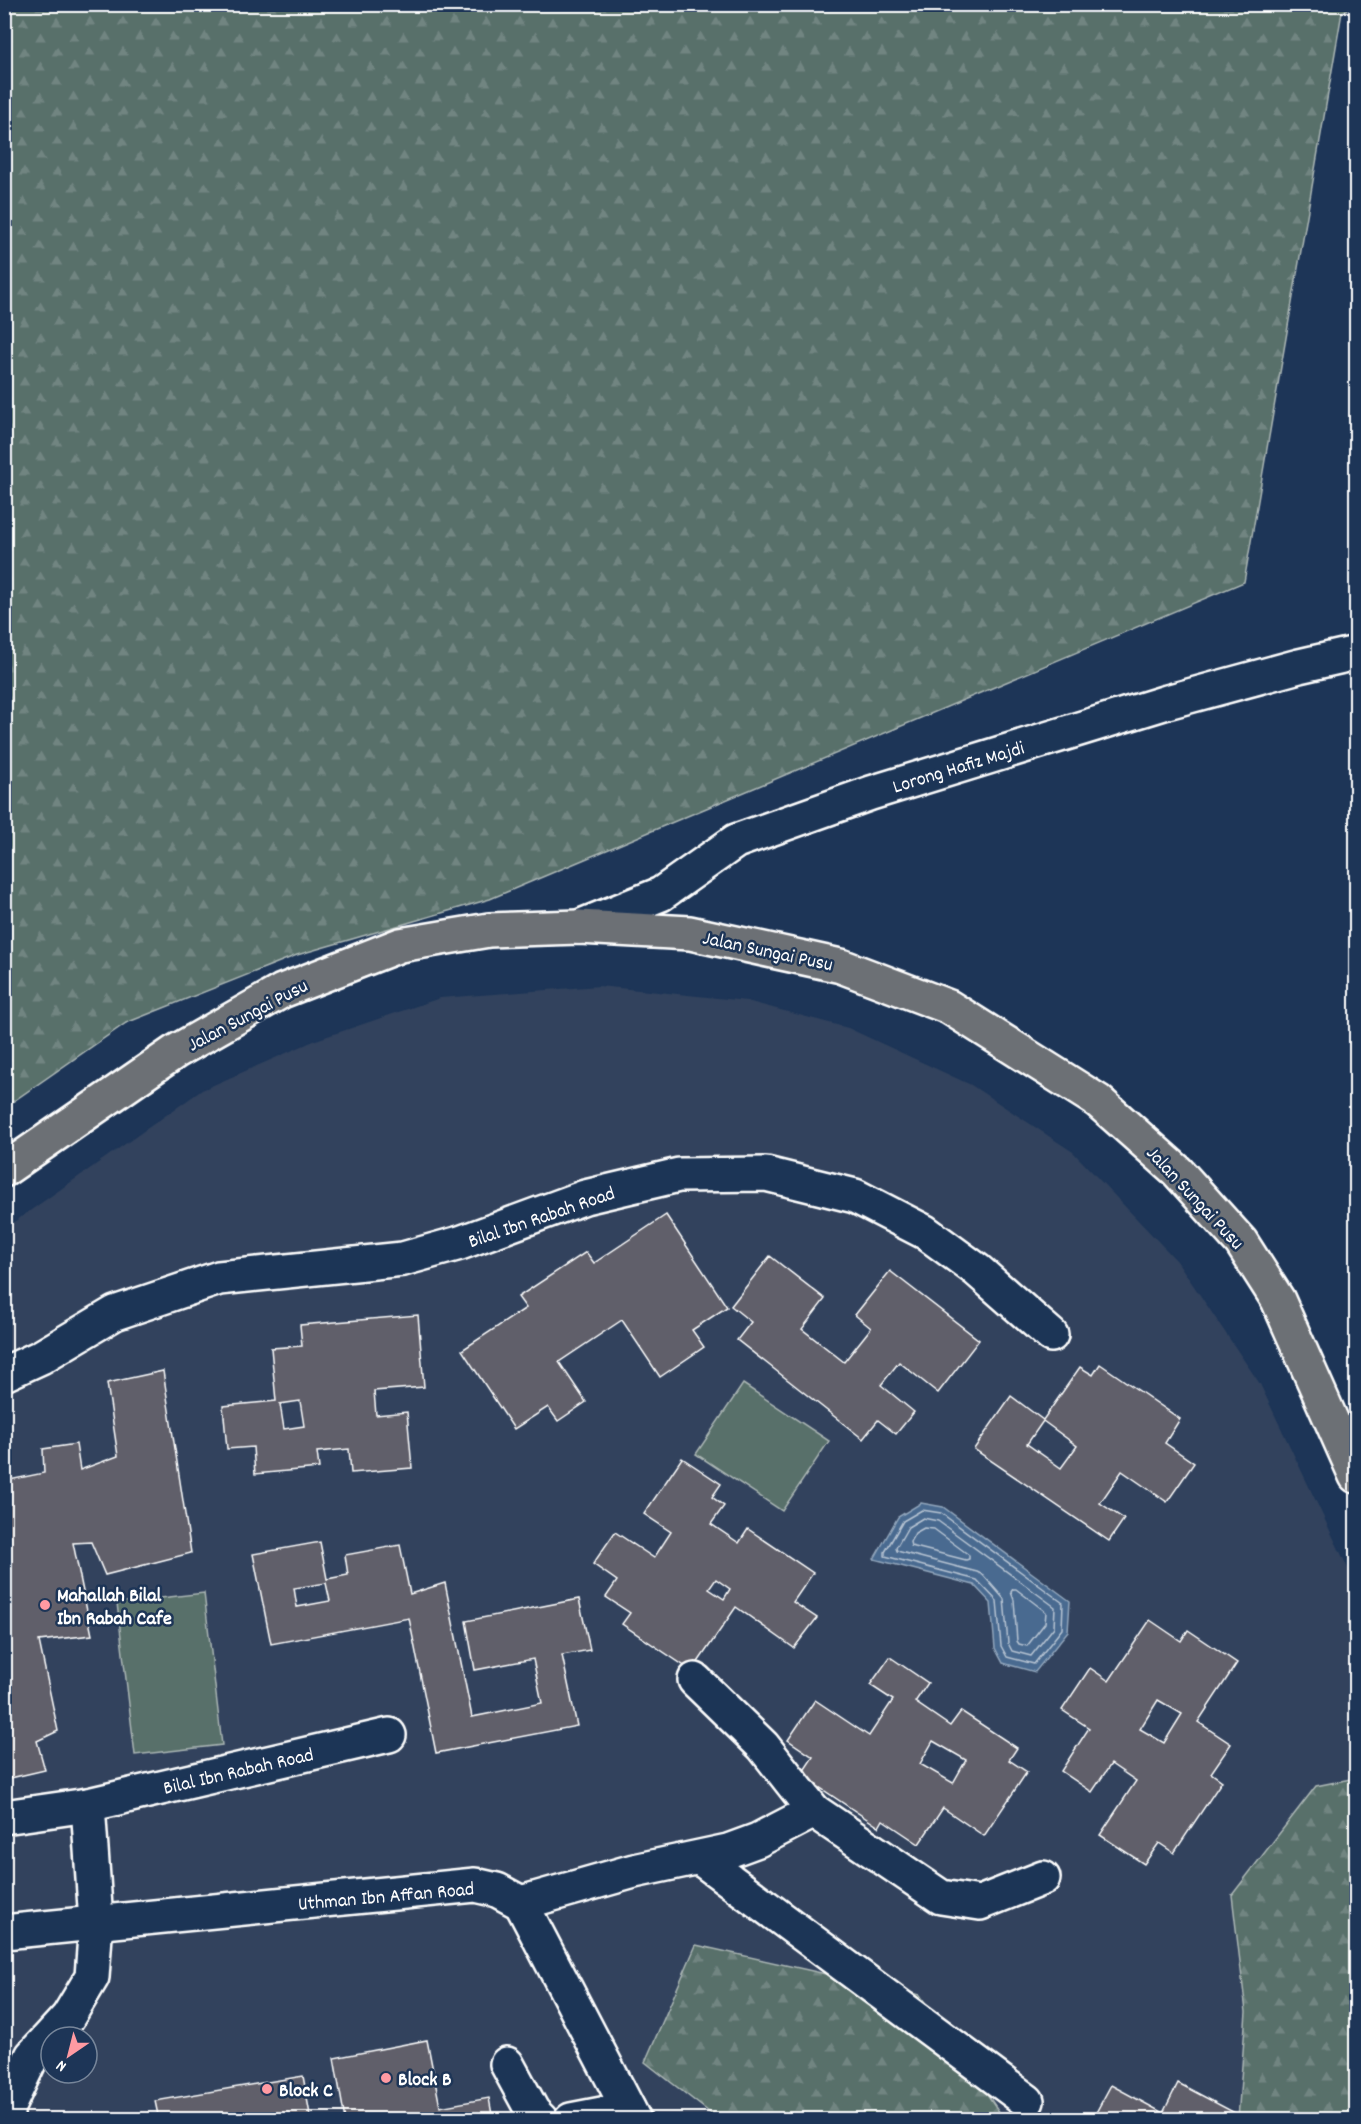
<svg xmlns="http://www.w3.org/2000/svg" width="1361" height="2124" font-family="Dekko,sans-serif">
<style>
.built{fill:#31425d;fill-rule:evenodd}
.forest{fill:url(#forest-firs);stroke:#acb7b5;stroke-width:1.5}
.pitch{fill:#586f6b;stroke:#acb7b5;stroke-width:1.5}
.water{fill:#4a6b90;stroke:#92a6bc;stroke-width:1.5}
.lines{fill:none;stroke-linecap:round;stroke-linejoin:round}
.shore{stroke:#b7c4d3;stroke-width:1.5}
.building{fill:#605f6a;stroke:#fff;stroke-width:1.5;fill-rule:evenodd}
.minor-casing{stroke:#fff;stroke-width:38}
.major-casing{stroke:#fff;stroke-width:38}
.minor{stroke:#1d3557;stroke-width:33}
.major{stroke:#6c6f75;stroke-width:33}
.poi-dot{fill:#ff9aa2;stroke:#1d3557;stroke-width:2}
.labels{text-anchor:middle;stroke-width:5;stroke-linejoin:round;paint-order:stroke}
.street-label{font-size:20px;fill:#fff;stroke:#1d3557}
.poi-label{font-size:20px;font-weight:bold;fill:#fff;stroke:#1d3557;text-anchor:start}
</style>
<defs>
<pattern id="forest-firs" width="22" height="20" patternUnits="userSpaceOnUse" patternTransform="scale(1.5)"><rect width="22" height="20" fill="#586f6b"/><path d="M5 1l3.5 6h-7zM16 11l3.5 6h-7z" fill="#718581"/></pattern>
</defs>
<rect width="100%" height="100%" fill="#1d3557"/>
<filter id="ink" filterUnits="userSpaceOnUse"><feTurbulence type="fractalNoise" baseFrequency=".0167" numOctaves="2"/><feDisplacementMap in="SourceGraphic" scale="12" xChannelSelector="R" yChannelSelector="G"/><feConvolveMatrix kernelMatrix="1 2 1 2 8 2 1 2 1" color-interpolation-filters="sRGB"/></filter>
<g filter="url(#ink)">
<path class="built" d="M 599,986 L 747,1001 L 848,1028 L 971,1085 L 1073,1152 L 1177,1261 L 1260,1384 L 1356,1585 L 1356,2119 L 5,2119 L 4,1229 L 202,1090 L 316,1040 L 440,998 ZM 51,2037 L 87,2037 L 87,2073 L 51,2073 Z"/>
<g class="forest">
<path d="M 5,4 L 1356,5 L 1342,12 L 1244,582 L 490,899 L 297,955 L 126,1023 L 5,1107 Z"/>
<path d="M 1356,1778 L 1356,2119 L 1238,2119 L 1246,2012 L 1232,1895 L 1316,1786 Z"/>
<path d="M 696,1945 L 920,1995 L 1004,2119 L 718,2119 L 645,2062 Z"/>
</g>
<g class="pitch">
<path d="M 743,1384 L 829,1441 L 782,1511 L 696,1454 Z"/>
<path d="M 204,1593 L 222,1745 L 135,1755 L 117,1603 Z"/>
</g>
<path class="water" d="M 921,1503 L 943,1507 L 1070,1601 L 1068,1631 L 1035,1672 L 1003,1663 L 995,1648 L 991,1603 L 974,1585 L 874,1559 L 898,1517 Z"/>
<g class="lines">
<g class="shore">
<path d="M 922,1510 L 941,1513 L 1063,1603 L 1062,1629 L 1034,1664 L 1007,1657 L 1001,1646 L 997,1601 L 977,1580 L 885,1556 L 885,1552 L 903,1521 Z"/>
<path d="M 923,1518 L 938,1521 L 1055,1607 L 1054,1627 L 1031,1656 L 1012,1651 L 1008,1643 L 1004,1599 L 983,1575 L 977,1572 L 897,1551 L 896,1548 L 908,1527 Z"/>
<path d="M 924,1528 L 934,1529 L 969,1555 L 969,1559 L 966,1560 L 911,1546 L 910,1542 L 915,1533 Z"/>
<path d="M 1013,1589 L 1016,1589 L 1046,1612 L 1045,1623 L 1027,1646 L 1019,1644 L 1017,1641 L 1014,1600 L 1011,1592 Z"/>
</g>
</g>
<g class="building">
<path d="M 666,1215 L 727,1307 L 692,1330 L 704,1347 L 660,1377 L 622,1320 L 559,1362 L 586,1402 L 558,1421 L 548,1407 L 514,1429 L 462,1350 L 526,1308 L 518,1297 L 586,1252 L 594,1263 Z"/>
<path d="M 770,1256 L 825,1299 L 802,1329 L 844,1362 L 871,1328 L 855,1315 L 890,1271 L 979,1340 L 938,1393 L 899,1362 L 881,1385 L 914,1412 L 896,1434 L 878,1420 L 863,1439 L 737,1340 L 751,1322 L 731,1306 Z"/>
<path d="M 418,1315 L 424,1387 L 374,1391 L 376,1415 L 407,1412 L 412,1468 L 351,1473 L 349,1449 L 317,1452 L 319,1468 L 255,1474 L 253,1447 L 227,1449 L 223,1406 L 276,1401 L 271,1348 L 302,1346 L 300,1325 ZM 300,1401 L 304,1426 L 284,1429 L 280,1404 Z"/>
<path d="M 1100,1364 L 1180,1419 L 1165,1443 L 1194,1463 L 1167,1502 L 1122,1471 L 1100,1503 L 1124,1519 L 1109,1541 L 974,1449 L 1011,1396 L 1043,1420 L 1080,1367 L 1093,1375 ZM 1043,1421 L 1077,1446 L 1061,1468 L 1027,1444 Z"/>
<path d="M 163,1371 L 191,1553 L 105,1575 L 91,1542 L 73,1543 L 92,1635 L 39,1641 L 58,1731 L 37,1741 L 45,1770 L 6,1779 L 4,1771 L 4,1481 L 44,1473 L 43,1449 L 76,1444 L 80,1470 L 118,1456 L 107,1383 Z"/>
<path d="M 682,1458 L 721,1484 L 712,1497 L 724,1506 L 711,1524 L 739,1543 L 748,1529 L 813,1573 L 793,1602 L 817,1618 L 794,1648 L 736,1607 L 692,1671 L 622,1624 L 630,1613 L 606,1597 L 617,1581 L 593,1564 L 615,1532 L 654,1558 L 671,1532 L 644,1514 ZM 716,1579 L 730,1589 L 724,1599 L 709,1589 Z"/>
<path d="M 320,1542 L 327,1579 L 348,1575 L 345,1555 L 400,1545 L 410,1594 L 445,1583 L 472,1717 L 542,1703 L 533,1659 L 475,1670 L 466,1621 L 579,1599 L 590,1650 L 562,1655 L 577,1726 L 436,1753 L 409,1618 L 271,1644 L 253,1554 ZM 326,1583 L 330,1601 L 297,1607 L 294,1588 Z"/>
<path d="M 1150,1620 L 1181,1641 L 1188,1630 L 1237,1663 L 1198,1722 L 1231,1744 L 1211,1773 L 1222,1781 L 1174,1853 L 1159,1843 L 1144,1864 L 1100,1835 L 1136,1781 L 1111,1764 L 1092,1792 L 1061,1771 L 1089,1728 L 1062,1710 L 1090,1668 L 1109,1681 ZM 1158,1700 L 1182,1714 L 1164,1743 L 1140,1729 Z"/>
<path d="M 890,1657 L 928,1683 L 915,1702 L 950,1726 L 961,1711 L 1017,1748 L 1009,1760 L 1027,1772 L 984,1836 L 943,1808 L 919,1844 L 883,1820 L 879,1827 L 801,1775 L 813,1757 L 788,1740 L 815,1700 L 869,1736 L 893,1700 L 870,1685 ZM 933,1741 L 966,1760 L 953,1783 L 920,1764 Z"/>
<path d="M 427,2040 L 440,2107 L 489,2098 L 493,2120 L 432,2120 L 431,2114 L 416,2116 L 417,2120 L 345,2120 L 334,2058 Z"/>
<path d="M 303,2076 L 311,2120 L 159,2120 L 155,2101 Z"/>
<path d="M 1178,2083 L 1237,2114 L 1234,2120 L 1092,2120 L 1111,2085 L 1163,2113 Z"/>
</g>
<g class="lines">
<g class="minor-casing">
<g id="minor">
<path d="M 579,927 L 661,894 L 736,841 L 871,793 L 1167,702 L 1299,666 L 1356,653"/>
<path d="M 4,1374 L 41,1357 L 115,1313 L 219,1278 L 403,1259 L 460,1243 L 585,1197 L 679,1175 L 766,1174 L 855,1196 L 925,1232 L 977,1270 L 1051,1335"/>
<path d="M 695,1680 L 763,1746 L 814,1811"/>
<path d="M 4,1817 L 88,1805 L 389,1735"/>
<path d="M 700,1858 L 1027,2101"/>
<path d="M 521,1903 L 634,1871 L 728,1851 L 758,1840 L 814,1811 L 941,1897 L 980,1903 L 1043,1878"/>
<path d="M 4,1932 L 475,1885 L 497,1890 L 521,1903 L 634,2120"/>
<path d="M 507,2064 L 533,2112 L 541,2120"/>
<path d="M 7,2120 L 7,2109 L 32,2056 L 68,2017 L 92,1977 L 96,1922 L 88,1805"/>
<path d="M 571,2120 L 628,2109"/>
</g>
</g>
<g class="major-casing">
<path id="major" d="M 4,1170 L 175,1052 L 282,991 L 400,945 L 489,930 L 579,927 L 690,933 L 841,966 L 949,1007 L 1098,1101 L 1177,1171 L 1241,1242 L 1278,1300 L 1356,1476"/>
</g>
<use href="#minor" class="minor"/>
<use href="#major" class="major"/>
</g>
</g>
<g class="poi-dot">
<circle cx="45" cy="1605" r="6"/>
<circle cx="386" cy="2078" r="6"/>
<circle cx="267" cy="2089" r="6"/>
</g>
<g class="labels">
<g class="street-label">
<text transform="translate(958 766) rotate(-17)" y="7">Lorong Hafiz Majdi</text>
<text transform="translate(768 950) rotate(12)" y="7">Jalan Sungai Pusu</text>
<text transform="translate(247 1014) rotate(-28)" y="7">Jalan Sungai Pusu</text>
<text transform="translate(1196 1197) rotate(47)" y="7">Jalan Sungai Pusu</text>
<text transform="translate(541 1216) rotate(-19)" y="7">Bilal Ibn Rabah Road</text>
<text transform="translate(238 1770) rotate(-13)" y="7">Bilal Ibn Rabah Road</text>
<text transform="translate(386 1895) rotate(-5)" y="7">Uthman Ibn Affan Road</text>
</g>
<g class="poi-label">
<text x="57" y="1601">Mahallah Bilal<tspan x="57" dy="23">Ibn Rabah Cafe</tspan></text>
<text x="398" y="2085">Block B</text>
<text x="279" y="2096">Block C</text>
</g>
</g>
<rect width="1361" height="2124" fill="none" stroke="#1d3557" stroke-width="24"/>
<rect x="12" y="12" width="1337" height="2100" fill="none" stroke="#fff" stroke-width="2" filter="url(#ink)"/>
<g transform="translate(69 2055) rotate(215)"><circle r="28" fill="#1d3557" stroke="#77869a" stroke-width="1.5"/>
<path d="M0-4.5L10 22L0 15L-10 22Z" fill="#ff9aa2"/>
<text y="-9" font-size="16" font-weight="bold" text-anchor="middle" fill="#ffffff">N</text>
</g>
</svg>
